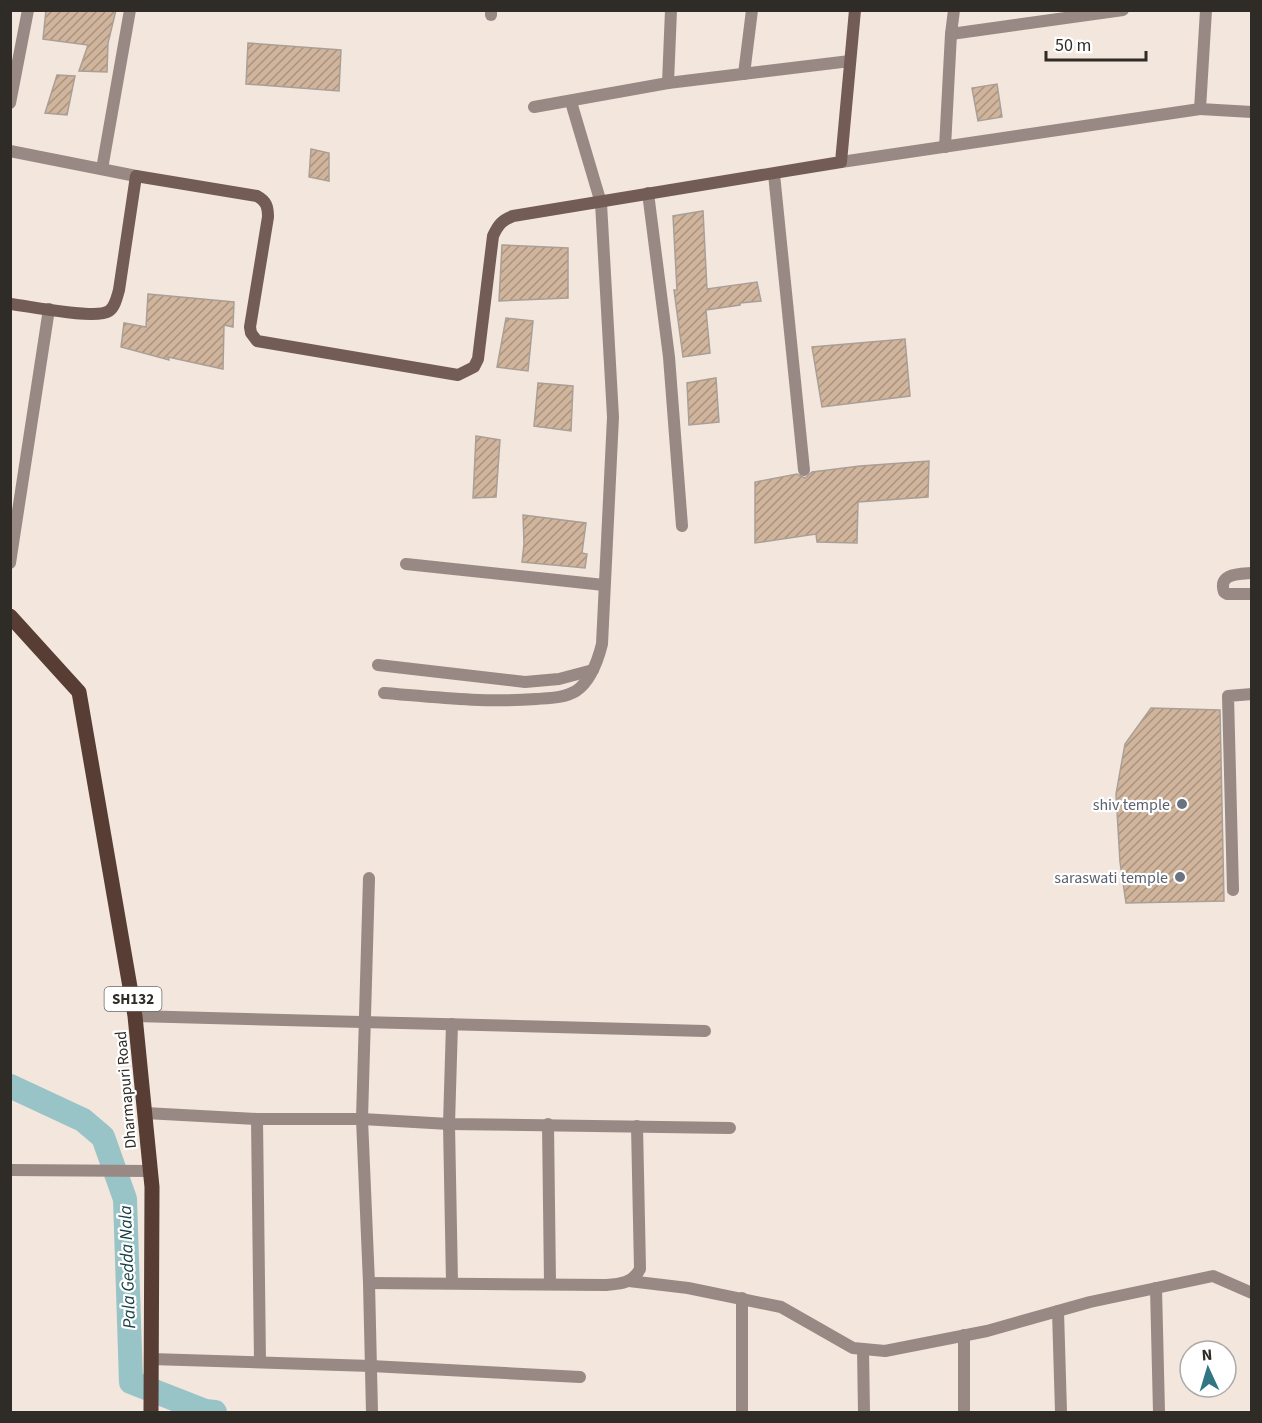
<svg xmlns="http://www.w3.org/2000/svg" width="1262" height="1423" font-family="'Source Sans 3',sans-serif">
<style>
.lines{fill:none;stroke-linecap:round;stroke-linejoin:round}
.river{stroke:#98c4c7;stroke-width:24}
.building{fill:url(#building-hatch);stroke:#aa9f96;stroke-width:1.5}
.street{stroke:#998984;stroke-width:12}
.secondary{stroke:#725c55;stroke-width:12}
.primary{stroke:#573d34;stroke-width:15}
.worship-dot{fill:#6b7280;stroke:#fff;stroke-width:2}
.labels{text-anchor:middle;stroke-width:4.5;stroke-linejoin:round;paint-order:stroke}
.shield{fill:#fff;stroke:#6d6b68;stroke-width:1.5}
.shield-label{font-size:15px;font-weight:bold;fill:#2f2b27}
.worship-label{font-size:16px;fill:#5b616d;stroke:#fff;text-anchor:end}
.street-label{font-size:16px;fill:#2f2b27;stroke:#fff}
.water-label{font-size:18px;font-style:italic;fill:#184145;stroke:#fff}
</style>
<defs>
<pattern id="building-hatch" width="6" height="6" patternUnits="userSpaceOnUse" patternTransform="scale(1.5)"><rect width="6" height="6" fill="#d0b49c"/><path d="M-1 1l2-2M0 6l6-6M5 7l2-2" fill="none" stroke="#a9937f"/></pattern>
</defs>
<rect width="100%" height="100%" fill="#f2e6dd"/>
<g class="lines">
<path class="river" d="M 10,1086 L 83,1120 L 103,1137 L 125,1199 L 131,1382 L 205,1411 L 215,1412"/>
</g>
<g class="building">
<path d="M 46,10 L 116,10 L 108,43 L 107,72 L 79,71 L 88,45 L 43,39 Z"/>
<path d="M 248,43 L 341,50 L 339,91 L 246,84 Z"/>
<path d="M 57,75 L 75,76 L 67,115 L 45,113 Z"/>
<path d="M 997,84 L 1002,117 L 978,121 L 972,88 Z"/>
<path d="M 311,149 L 329,153 L 329,181 L 309,177 Z"/>
<path d="M 703,211 L 707,289 L 757,282 L 761,301 L 740,303 L 740,305 L 706,310 L 710,353 L 683,357 L 674,290 L 677,290 L 673,216 Z"/>
<path d="M 502,245 L 568,248 L 568,298 L 499,301 Z"/>
<path d="M 148,294 L 234,302 L 233,327 L 224,325 L 223,369 L 168,357 L 169,360 L 121,347 L 124,323 L 146,327 Z"/>
<path d="M 506,318 L 533,321 L 528,371 L 497,367 Z"/>
<path d="M 905,339 L 910,396 L 822,407 L 812,347 Z"/>
<path d="M 716,378 L 719,422 L 689,425 L 687,383 Z"/>
<path d="M 538,383 L 573,386 L 571,431 L 534,426 Z"/>
<path d="M 476,436 L 500,440 L 496,497 L 473,498 Z"/>
<path d="M 929,461 L 928,497 L 858,502 L 857,543 L 817,542 L 816,534 L 755,543 L 755,482 L 797,474 L 805,478 L 812,472 L 860,466 Z"/>
<path d="M 523,515 L 586,523 L 582,553 L 587,554 L 585,568 L 522,562 L 524,544 Z"/>
<path d="M 1151,708 L 1220,710 L 1224,901 L 1126,903 L 1120,862 L 1116,794 L 1125,744 Z"/>
</g>
<g class="lines">
<g class="street">
<path d="M 1206,10 L 1200,109 L 1252,112"/>
<path d="M 491,15 L 491,10"/>
<path d="M 951,34 L 1123,10"/>
<path d="M 744,74 L 752,10"/>
<path d="M 668,83 L 671,10"/>
<path d="M 10,103 L 28,10"/>
<path d="M 534,107 L 668,83 L 850,61"/>
<path d="M 945,147 L 951,34 L 954,10"/>
<path d="M 10,151 L 136,176"/>
<path d="M 841,162 L 1200,109"/>
<path d="M 102,169 L 130,10"/>
<path d="M 774,174 L 804,470"/>
<path d="M 648,193 L 669,357 L 682,526"/>
<path d="M 10,563 L 49,309"/>
<path d="M 406,564 L 604,585"/>
<path d="M 1252,573 C 1239,574 1218,573 1224,592 L 1227,594 L 1252,594"/>
<path d="M 378,665 L 525,682 L 559,679 L 593,670"/>
<path d="M 384,693 C 434,697 485,703 536,699 C 549,698 564,698 576,691 C 591,681 598,660 602,644 L 613,417 L 601,203 L 571,102"/>
<path d="M 369,878 L 362,1119 L 369,1283 L 372,1412"/>
<path d="M 1233,890 L 1228,696 L 1252,694"/>
<path d="M 135,1016 L 705,1031"/>
<path d="M 452,1024 L 449,1124 L 452,1282"/>
<path d="M 145,1113 L 257,1119 L 362,1119 L 449,1124 L 730,1128"/>
<path d="M 257,1119 L 260,1362"/>
<path d="M 548,1124 L 550,1283"/>
<path d="M 10,1170 L 150,1171"/>
<path d="M 629,1281 L 688,1288 L 781,1307 L 853,1348 L 885,1351 L 987,1331 L 1090,1302 L 1213,1276 L 1252,1293"/>
<path d="M 369,1283 L 606,1285 C 620,1284 633,1283 640,1269 L 637,1126"/>
<path d="M 1156,1288 L 1159,1412"/>
<path d="M 742,1298 L 742,1412"/>
<path d="M 1058,1311 L 1061,1412"/>
<path d="M 964,1335 L 964,1412"/>
<path d="M 863,1349 L 864,1412"/>
<path d="M 151,1359 L 371,1366 L 580,1377"/>
</g>
<path class="secondary" d="M 10,304 C 29,306 96,320 109,311 C 115,307 117,297 119,290 L 136,176 L 257,196 C 266,201 268,206 268,217 L 250,327 L 251,333 L 257,341 L 458,375 L 474,367 L 478,359 L 493,236 C 498,225 502,220 513,216 L 841,162 L 855,10"/>
<path class="primary" d="M 10,616 L 79,692 L 135,1016 L 152,1187 L 151,1412"/>
</g>
<g class="worship-dot">
<circle cx="1182" cy="804" r="6"/>
<circle cx="1180" cy="877" r="6"/>
</g>
<g class="labels">
<rect class="shield" x="104.5" y="987" width="57" height="24" rx="4.5"/>
<g class="shield-label">
<text x="133" y="1004">SH132</text>
</g>
<g class="worship-label">
<text x="1170" y="810">shiv temple</text>
<text x="1168" y="883">saraswati temple</text>
</g>
<g class="street-label">
<text transform="translate(125 1090) rotate(-95)" y="6">Dharmapuri Road</text>
</g>
<g class="water-label">
<text transform="translate(127 1267) rotate(-92)" y="6">Pala Gedda Nala</text>
</g>
</g>
<rect width="1262" height="1423" fill="none" stroke="#2f2b27" stroke-width="24"/>
<g transform="translate(1208 1369) rotate(356)"><circle r="28" fill="#ffffff" stroke="#acaaa9" stroke-width="1.5"/>
<path d="M0-4.5L10 22L0 15L-10 22Z" fill="#307783"/>
<text y="-9" font-size="16" font-weight="bold" text-anchor="middle" fill="#2f2b27">N</text>
</g>
<path d="M1046 51v9h100v-9" fill="none" stroke="#2f2b27" stroke-width="3"/>
<text x="1055" y="51" font-size="18" fill="#2f2b27" stroke="#ffffff" stroke-width="4.5" paint-order="stroke">50 m</text>
</svg>
